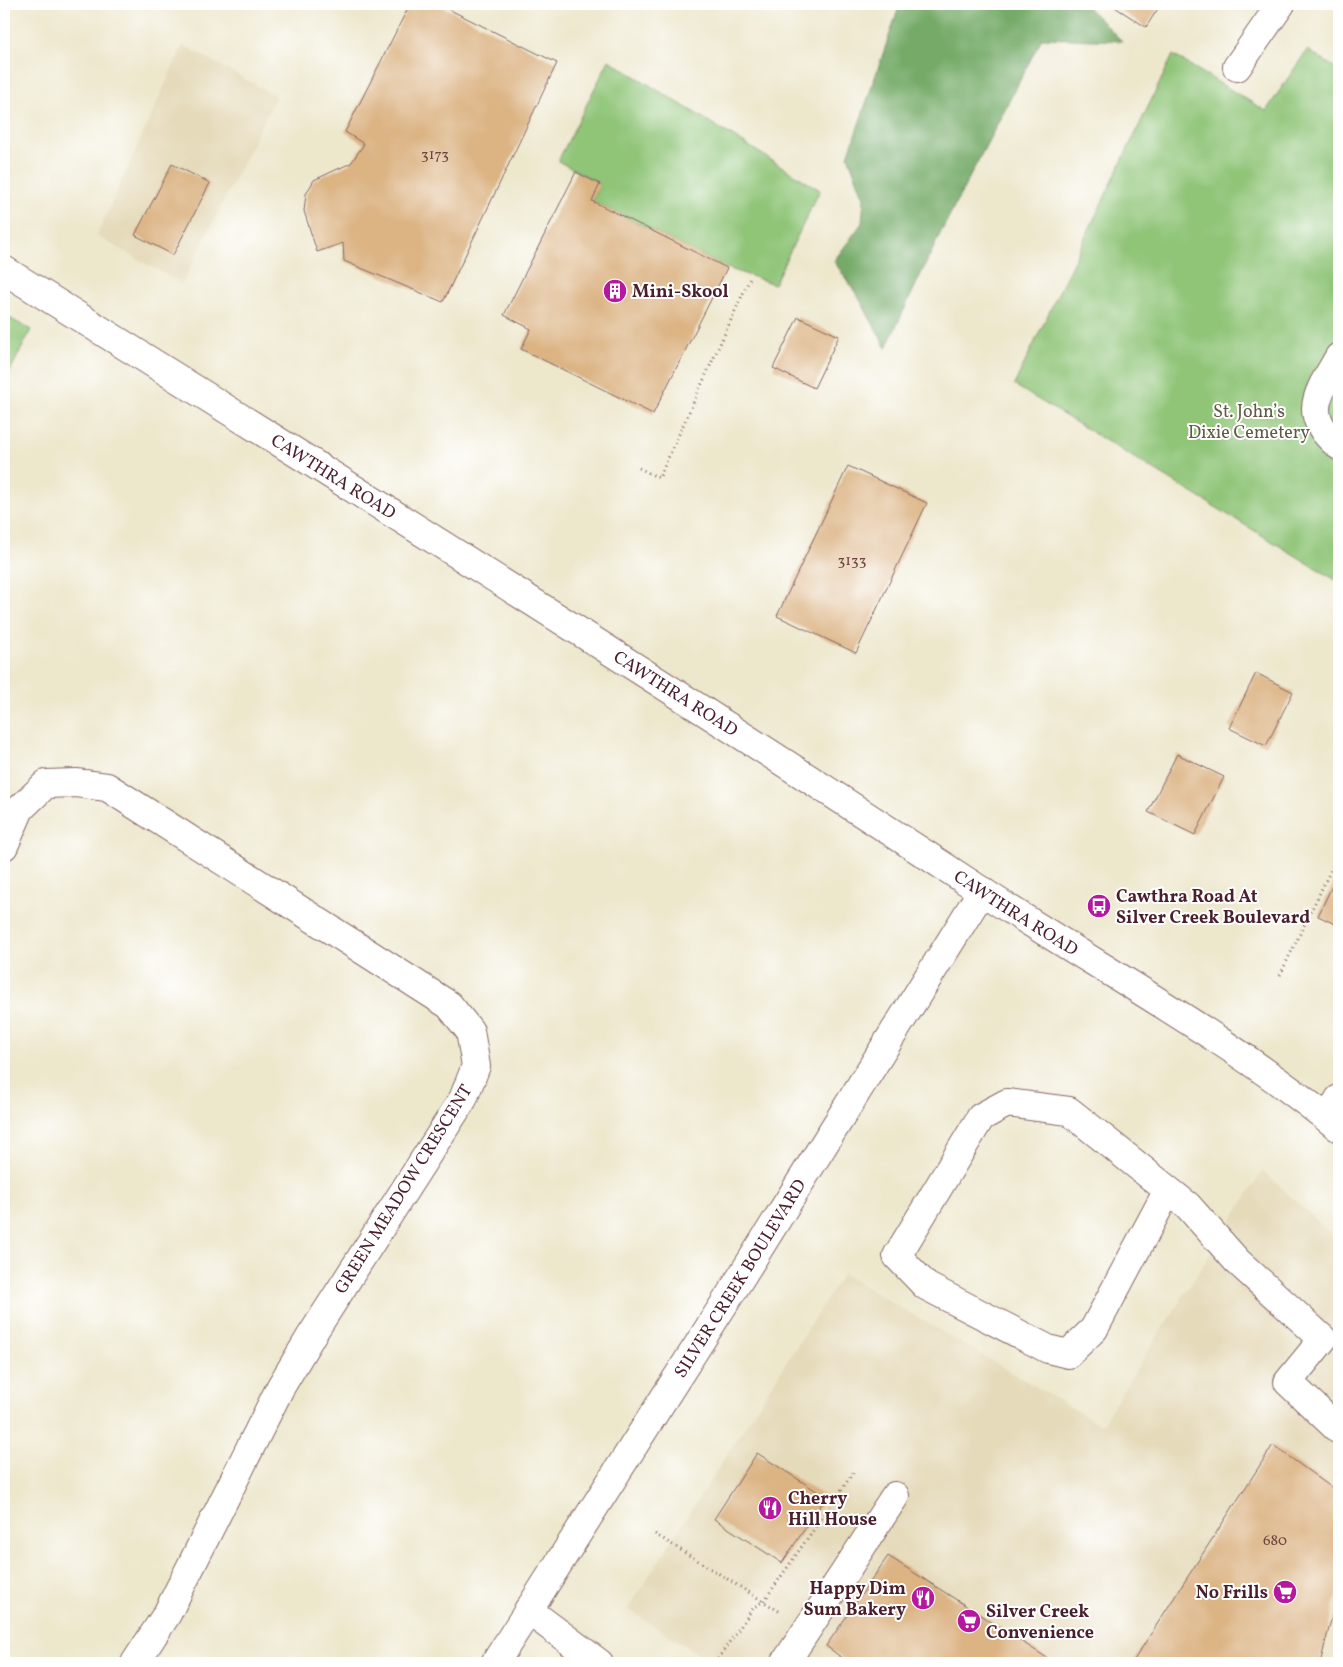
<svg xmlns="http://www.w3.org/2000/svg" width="1343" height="1667" font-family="Vollkorn,serif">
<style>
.built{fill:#e5daba}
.green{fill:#90c578;stroke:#6d7252}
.forest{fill:#74aa68;stroke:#5f644a}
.building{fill:#dcb484}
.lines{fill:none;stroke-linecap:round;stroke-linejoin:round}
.minor-casing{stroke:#836563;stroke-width:30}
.major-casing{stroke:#836563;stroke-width:30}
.path{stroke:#836563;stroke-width:3;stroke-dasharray:1 4;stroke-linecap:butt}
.minor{stroke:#fff;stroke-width:28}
.major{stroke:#fff;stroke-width:28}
.labels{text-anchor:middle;stroke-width:4;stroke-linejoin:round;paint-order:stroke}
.number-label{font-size:15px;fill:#6e4441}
.poi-label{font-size:18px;font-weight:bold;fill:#4a1f2b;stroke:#fff;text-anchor:start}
.park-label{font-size:18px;fill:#625946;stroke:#fff}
.street-label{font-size:18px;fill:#4a1f2b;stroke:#fff}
</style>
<rect width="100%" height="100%" fill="#fff"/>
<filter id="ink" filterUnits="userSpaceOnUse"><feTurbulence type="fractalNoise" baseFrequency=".02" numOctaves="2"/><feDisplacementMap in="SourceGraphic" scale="10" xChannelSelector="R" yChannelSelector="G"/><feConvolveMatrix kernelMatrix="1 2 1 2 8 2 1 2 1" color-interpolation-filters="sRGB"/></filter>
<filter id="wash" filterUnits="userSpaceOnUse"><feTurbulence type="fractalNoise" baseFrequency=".0096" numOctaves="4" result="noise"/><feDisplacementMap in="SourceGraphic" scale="20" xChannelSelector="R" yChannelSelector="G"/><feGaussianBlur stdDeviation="1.12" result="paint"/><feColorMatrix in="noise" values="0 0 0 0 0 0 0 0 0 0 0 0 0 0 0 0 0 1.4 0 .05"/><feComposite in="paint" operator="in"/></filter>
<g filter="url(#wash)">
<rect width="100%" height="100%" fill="#ede7cc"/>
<g class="built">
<path d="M 183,45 L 276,96 L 182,284 L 97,236 Z"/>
<path d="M 1263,1171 L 1339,1241 L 1339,1663 L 712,1663 L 628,1609 L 843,1274 L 1101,1425 Z"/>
</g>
<g class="green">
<path d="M 1307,50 L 1339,70 L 1339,582 L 1014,385 L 1173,55 L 1266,111 Z"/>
<path d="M 609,60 L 820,190 L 774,284 L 727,268 L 592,201 L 600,184 L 558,161 Z"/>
<path d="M 4,315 L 31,330 L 4,383 Z"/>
</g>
<path class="forest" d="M 900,4 L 1084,4 L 1122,41 L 1042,38 L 941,232 L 886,348 L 859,298 L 834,261 L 862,223 L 864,198 L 848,156 Z"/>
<g id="blocks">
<g class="building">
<path d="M 410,4 L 438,4 L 557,63 L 443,302 L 344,261 L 343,243 L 317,252 L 304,211 L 306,194 L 314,180 L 351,163 L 364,144 L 345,132 Z"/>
<path d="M 1110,4 L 1161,4 L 1146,27 Z"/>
<path d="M 172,164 L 210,183 L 173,255 L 135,235 Z"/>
<path d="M 576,172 L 600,184 L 592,201 L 727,268 L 653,414 L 521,349 L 531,329 L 504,315 Z"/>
<path d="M 798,317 L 839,336 L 814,388 L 773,368 Z"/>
<path d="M 848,466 L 927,503 L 856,653 L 777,616 Z"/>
<path d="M 1256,673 L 1293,692 L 1266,746 L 1229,728 Z"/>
<path d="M 1177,754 L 1224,777 L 1195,835 L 1148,812 Z"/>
<path d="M 1339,871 L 1339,926 L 1318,916 Z"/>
<path d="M 1273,1445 L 1339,1493 L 1339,1588 L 1321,1660 L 1318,1663 L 1132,1663 Z"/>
<path d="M 757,1453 L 826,1497 L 782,1563 L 714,1519 Z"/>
<path d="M 888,1556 L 1055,1663 L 849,1663 L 826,1646 Z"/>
</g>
</g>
</g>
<g filter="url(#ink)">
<use href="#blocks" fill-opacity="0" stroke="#836563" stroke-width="1"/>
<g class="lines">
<g class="minor-casing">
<g id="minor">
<path d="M 1237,67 L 1281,4"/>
<path d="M 1339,357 C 1318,394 1300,414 1339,446"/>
<path d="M 4,846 L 20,809 L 46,784 L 76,783 L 107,787 L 449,1005 L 470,1031 L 476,1066 L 463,1099 L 311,1336 L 280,1388 L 167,1614 L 135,1663"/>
<path d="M 1328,1118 L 1339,1099"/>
<path d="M 1168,1190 L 1094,1329 L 1068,1354 L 1048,1349 L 926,1286 L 897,1256 L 981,1117 L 1007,1103 L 1069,1111 L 1188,1206 L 1237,1261 L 1323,1339 L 1288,1382 L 1339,1430"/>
<path d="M 528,1610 L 599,1663"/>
<path id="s1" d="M 495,1663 L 733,1290 L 982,891"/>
<path d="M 785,1663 L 895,1496"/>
</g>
</g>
<g class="major-casing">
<g id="major">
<path id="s2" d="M 4,270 C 331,474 658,679 980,890 C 1100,969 1228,1037 1339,1128"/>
</g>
</g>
<g class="path">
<path d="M 639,468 L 659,478 L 751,276"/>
<path d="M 1280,975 L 1339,853"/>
<path d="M 655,1534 L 782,1613"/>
<path d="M 715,1663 L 754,1607 L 764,1601 L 855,1470"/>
</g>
<use href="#minor" class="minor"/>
<use href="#major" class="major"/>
</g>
</g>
<defs>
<g id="building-disc" transform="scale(1.25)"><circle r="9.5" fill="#b5179e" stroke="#fff"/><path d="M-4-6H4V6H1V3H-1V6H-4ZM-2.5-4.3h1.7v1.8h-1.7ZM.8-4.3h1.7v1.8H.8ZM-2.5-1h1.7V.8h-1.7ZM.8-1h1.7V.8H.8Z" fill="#fff"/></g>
<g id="bus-disc" transform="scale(1.25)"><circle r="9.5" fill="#b5179e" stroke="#fff"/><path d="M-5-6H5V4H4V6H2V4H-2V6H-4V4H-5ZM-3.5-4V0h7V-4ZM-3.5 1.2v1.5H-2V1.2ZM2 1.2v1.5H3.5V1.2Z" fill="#fff"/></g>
<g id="restaurant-disc" transform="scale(1.25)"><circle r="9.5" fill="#b5179e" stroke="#fff"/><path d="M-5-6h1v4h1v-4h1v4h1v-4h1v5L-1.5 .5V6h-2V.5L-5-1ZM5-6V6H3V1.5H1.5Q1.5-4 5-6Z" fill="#fff"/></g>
<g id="supermarket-disc" transform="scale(1.25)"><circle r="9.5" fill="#b5179e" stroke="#fff"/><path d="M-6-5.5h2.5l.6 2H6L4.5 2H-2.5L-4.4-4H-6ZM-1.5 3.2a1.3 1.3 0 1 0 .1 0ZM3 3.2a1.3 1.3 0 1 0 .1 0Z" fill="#fff"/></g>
</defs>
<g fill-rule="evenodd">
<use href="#building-disc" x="615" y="291"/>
<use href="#bus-disc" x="1099" y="906"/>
<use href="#restaurant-disc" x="770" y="1508"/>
<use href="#supermarket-disc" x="1285" y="1592"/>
<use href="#restaurant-disc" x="923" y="1598"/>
<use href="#supermarket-disc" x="969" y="1621"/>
</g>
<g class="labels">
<g class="number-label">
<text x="435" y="159">3173</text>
<text x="852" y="565">3133</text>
<text x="1275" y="1545">680</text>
</g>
<g class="poi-label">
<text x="632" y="297">Mini-Skool</text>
<text x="1116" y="902">Cawthra Road At<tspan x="1116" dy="21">Silver Creek Boulevard</tspan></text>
<text x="788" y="1504">Cherry<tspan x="788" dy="21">Hill House</tspan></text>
<text x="906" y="1594" text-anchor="end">Happy Dim<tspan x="906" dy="21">Sum Bakery</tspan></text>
<text x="1268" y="1598" text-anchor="end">No Frills</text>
<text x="986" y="1617">Silver Creek<tspan x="986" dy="21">Convenience</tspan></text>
</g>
<g class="park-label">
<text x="1249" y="417">St. John’s<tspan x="1249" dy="21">Dixie Cemetery</tspan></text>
</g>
<g class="street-label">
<text dy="6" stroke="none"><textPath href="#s2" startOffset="389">CAWTHRA ROAD</textPath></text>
<text dy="6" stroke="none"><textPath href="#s2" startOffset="794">CAWTHRA ROAD</textPath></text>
<text dy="6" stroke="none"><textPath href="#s2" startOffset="1199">CAWTHRA ROAD</textPath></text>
<text transform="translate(403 1189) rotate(-58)" y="6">GREEN MEADOW CRESCENT</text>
<text dy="6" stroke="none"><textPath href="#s1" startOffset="456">SILVER CREEK BOULEVARD</textPath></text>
</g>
</g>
<rect width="1343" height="1667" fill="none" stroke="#fff" stroke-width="20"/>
</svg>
